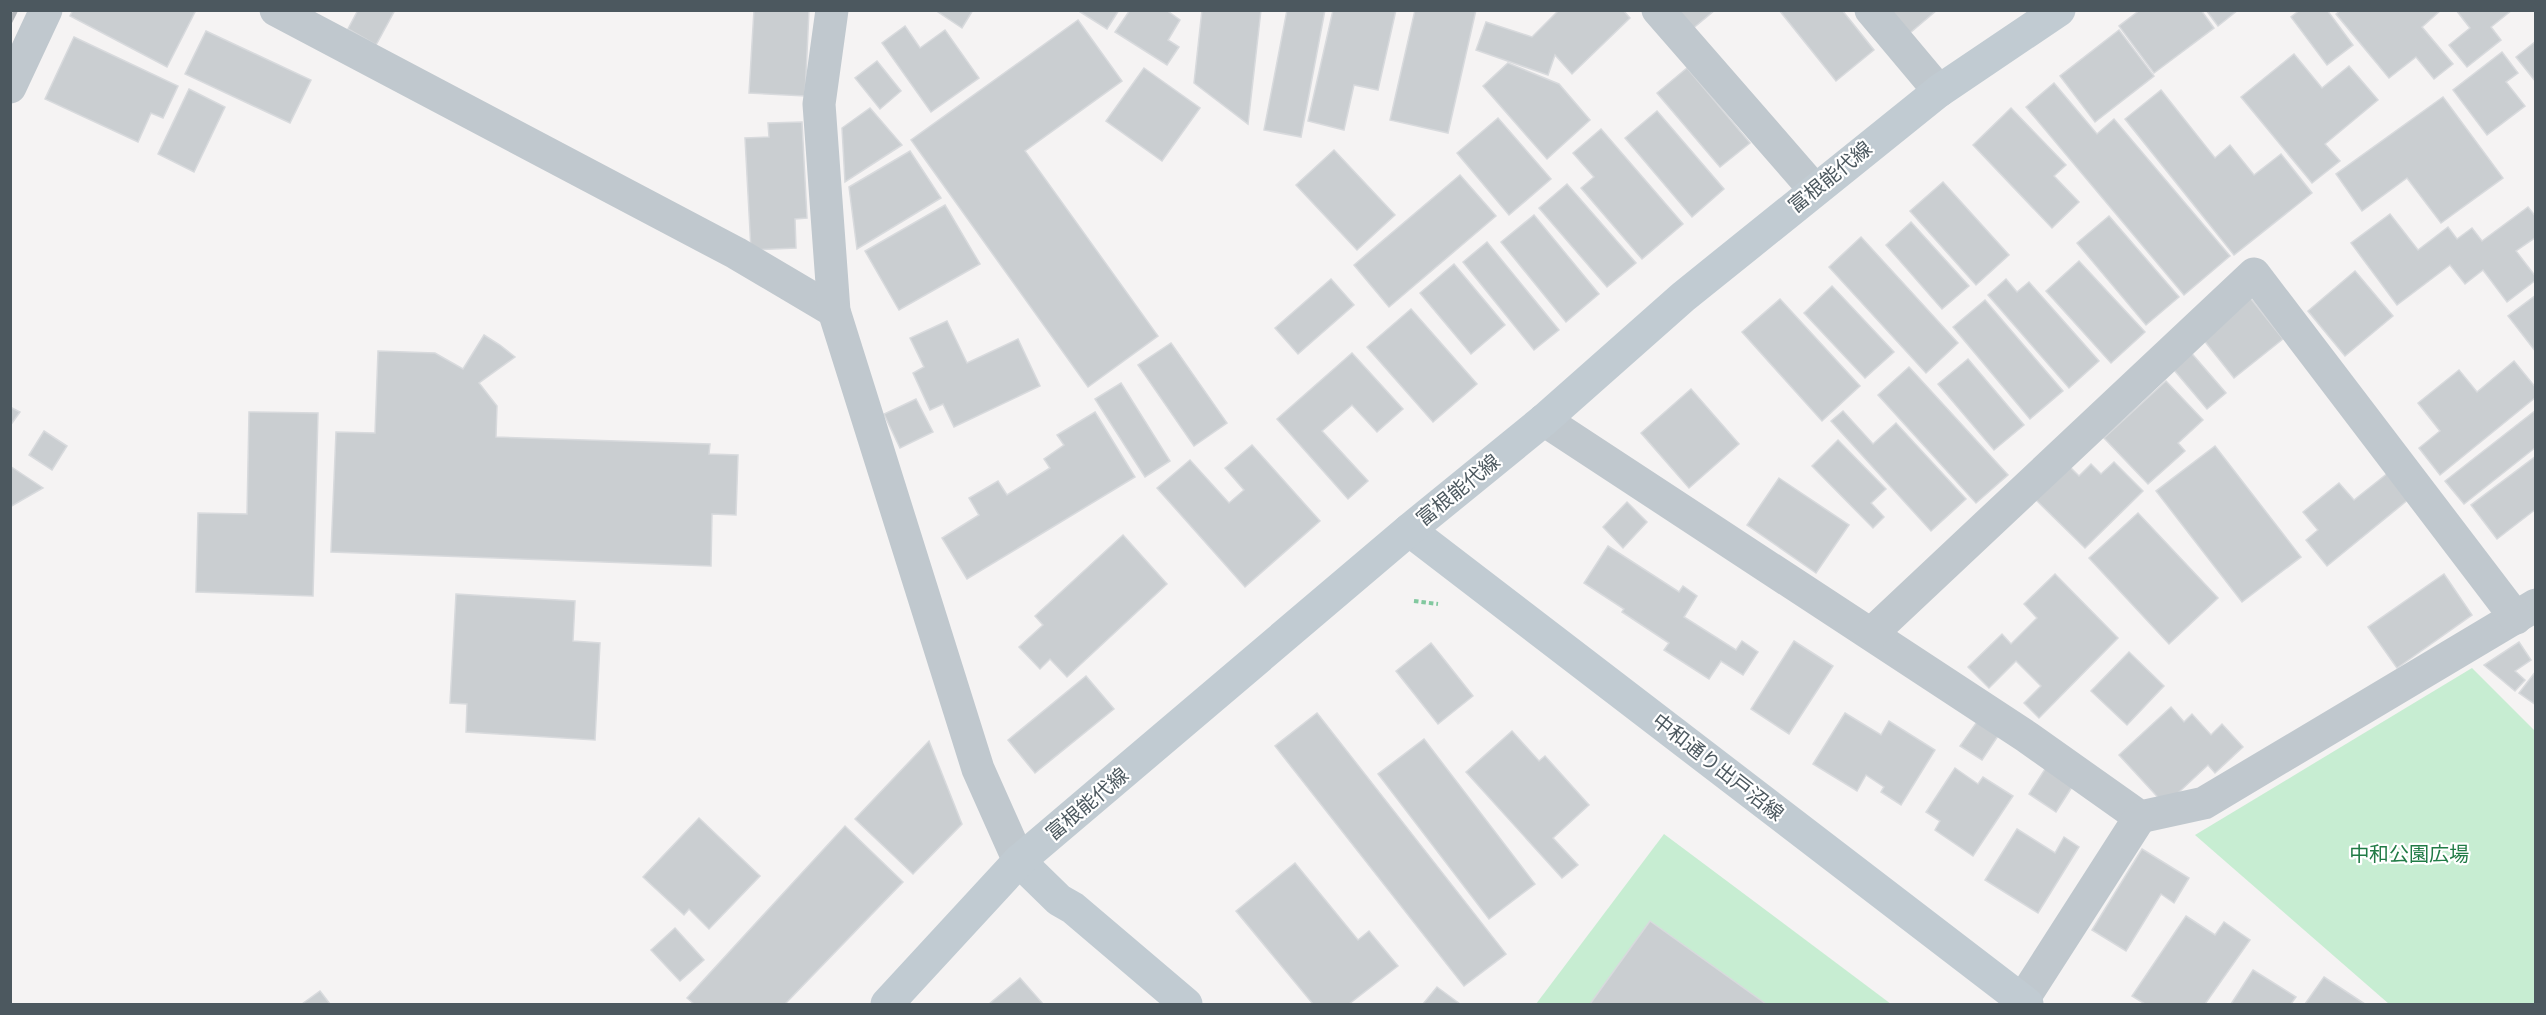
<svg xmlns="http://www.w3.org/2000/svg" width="2546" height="1015" font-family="'DM Sans','Noto Sans JP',sans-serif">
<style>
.green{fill:#c7edd2}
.building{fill:#caced1;stroke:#d8dadd;stroke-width:1.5}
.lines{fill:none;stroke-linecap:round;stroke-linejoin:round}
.path{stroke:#82c89f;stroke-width:4;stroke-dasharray:4.5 3;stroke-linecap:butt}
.street{stroke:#c0c8ce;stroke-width:33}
.secondary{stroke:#c1cbd2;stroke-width:33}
.rail{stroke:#b6b9bc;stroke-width:4.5}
.labels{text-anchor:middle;stroke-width:4.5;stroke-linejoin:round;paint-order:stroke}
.street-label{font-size:20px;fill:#4c585f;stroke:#fff}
.park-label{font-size:20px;fill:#217b46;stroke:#fff}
</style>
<rect width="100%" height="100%" fill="#f5f3f3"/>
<g class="green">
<path d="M 2472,668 L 2535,731 L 2535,1004 L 2389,1004 L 2195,835 Z"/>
<path d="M 1664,834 L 1891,1004 L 1536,1004 Z"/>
</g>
<g class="building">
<path d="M 73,10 L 192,10 L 195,12 L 167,67 L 70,16 Z"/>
<path d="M 358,10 L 395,10 L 376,45 L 348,29 Z"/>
<path d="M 754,10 L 809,10 L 805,96 L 749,93 Z"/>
<path d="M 935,10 L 973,10 L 962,28 Z"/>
<path d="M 1077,10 L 1119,10 L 1107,29 Z"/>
<path d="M 1130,10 L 1166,10 L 1180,20 L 1168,40 L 1179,47 L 1167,65 L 1115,32 Z"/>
<path d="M 1202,10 L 1261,10 L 1248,124 L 1194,83 Z"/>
<path d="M 1287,10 L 1325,10 L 1301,137 L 1264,130 Z"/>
<path d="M 1333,10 L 1396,10 L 1378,90 L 1354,85 L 1344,130 L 1308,121 Z"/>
<path d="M 1415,10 L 1476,10 L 1448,133 L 1390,120 Z"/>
<path d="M 1559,10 L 1623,10 L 1630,18 L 1572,74 L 1555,55 L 1548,75 L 1476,50 L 1486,22 L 1532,37 Z"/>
<path d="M 1675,10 L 1715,10 L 1691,30 Z"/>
<path d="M 1779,10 L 1842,10 L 1874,50 L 1836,81 Z"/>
<path d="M 1882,10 L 1937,10 L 1904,38 Z"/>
<path d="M 2140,10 L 2201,10 L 2214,28 L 2154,73 L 2119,26 Z"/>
<path d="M 2206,10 L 2238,10 L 2218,26 Z"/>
<path d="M 2300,10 L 2327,10 L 2353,45 L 2327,65 L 2291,17 Z"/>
<path d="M 2341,10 L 2441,10 L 2422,27 L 2453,64 L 2434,79 L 2416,57 L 2389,78 L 2336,14 Z"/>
<path d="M 2456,10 L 2512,10 L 2491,27 L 2501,40 L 2467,67 L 2449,45 L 2470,28 Z"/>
<path d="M 1078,20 L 1122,81 L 1025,151 L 1158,336 L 1088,387 L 911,140 Z"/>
<path d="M 905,26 L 920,48 L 945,30 L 979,78 L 931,112 L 882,43 Z"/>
<path d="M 2119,30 L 2154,76 L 2095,122 L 2060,76 Z"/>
<path d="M 206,31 L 311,80 L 290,123 L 185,74 Z"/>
<path d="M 74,37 L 178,86 L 163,118 L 151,113 L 138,142 L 45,99 Z"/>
<path d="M 2536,41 L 2536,82 L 2516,57 Z"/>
<path d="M 2502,52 L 2518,73 L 2506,82 L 2525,106 L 2487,135 L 2453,90 Z"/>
<path d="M 2294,54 L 2322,88 L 2349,66 L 2378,100 L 2325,144 L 2340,161 L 2312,183 L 2241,97 Z"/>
<path d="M 877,61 L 901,91 L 880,109 L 855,78 Z"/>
<path d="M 1508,63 L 1559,84 L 1590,120 L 1547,159 L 1483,86 Z"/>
<path d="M 1144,68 L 1200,108 L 1162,161 L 1106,121 Z"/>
<path d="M 1687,68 L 1750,143 L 1720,167 L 1657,93 Z"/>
<path d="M 2054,83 L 2097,134 L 2114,119 L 2230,256 L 2184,295 L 2026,107 Z"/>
<path d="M 189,89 L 225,107 L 194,172 L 158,154 Z"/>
<path d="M 2161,90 L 2215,158 L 2230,145 L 2254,175 L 2281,154 L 2312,193 L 2234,255 L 2125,119 Z"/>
<path d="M 2443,97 L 2503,178 L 2441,223 L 2407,178 L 2362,211 L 2336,174 Z"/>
<path d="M 870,108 L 902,145 L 845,182 L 842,128 Z"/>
<path d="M 2011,108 L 2066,165 L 2054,176 L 2079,202 L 2052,228 L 1973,145 Z"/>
<path d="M 1657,111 L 1724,189 L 1692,217 L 1625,138 Z"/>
<path d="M 1498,118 L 1551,179 L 1509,215 L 1457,153 Z"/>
<path d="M 802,122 L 807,218 L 795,219 L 796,248 L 751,250 L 745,138 L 769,137 L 768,123 Z"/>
<path d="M 1601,129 L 1683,224 L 1642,259 L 1581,188 L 1594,177 L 1573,153 Z"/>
<path d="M 1334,150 L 1395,215 L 1357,250 L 1296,185 Z"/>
<path d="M 910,151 L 941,198 L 857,249 L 849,187 Z"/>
<path d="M 1460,175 L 1496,216 L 1389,307 L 1354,265 Z"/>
<path d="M 1943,182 L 2009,255 L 1976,285 L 1910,211 Z"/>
<path d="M 1567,184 L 1636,263 L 1607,287 L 1539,208 Z"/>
<path d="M 945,205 L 980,264 L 899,310 L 865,251 Z"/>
<path d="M 2528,207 L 2536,217 L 2536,237 L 2516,251 L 2536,277 L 2536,280 L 2507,302 L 2483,270 L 2465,284 L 2450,265 L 2397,305 L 2351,243 L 2390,214 L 2418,250 L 2448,227 L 2457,239 L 2472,228 L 2482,241 Z"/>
<path d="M 1534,215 L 1599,294 L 1566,322 L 1501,242 Z"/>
<path d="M 2109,216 L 2179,297 L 2146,325 L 2077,243 Z"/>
<path d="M 1911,222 L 1969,286 L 1942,309 L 1886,245 Z"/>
<path d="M 1861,237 L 1958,343 L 1926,373 L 1829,267 Z"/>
<path d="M 1487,242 L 1559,330 L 1534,350 L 1463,262 Z"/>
<path d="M 2079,261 L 2145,332 L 2111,363 L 2046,291 Z"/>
<path d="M 1454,264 L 1505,325 L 1471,354 L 1420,293 Z"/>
<path d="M 2355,271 L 2393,316 L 2345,356 L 2308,311 Z"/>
<path d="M 1331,279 L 1354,305 L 1298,354 L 1275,328 Z"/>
<path d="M 2006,279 L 2017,292 L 2029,282 L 2099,361 L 2069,388 L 1988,295 Z"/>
<path d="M 1832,286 L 1894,352 L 1865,378 L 1804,313 Z"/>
<path d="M 2248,295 L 2283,339 L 2234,378 L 2199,334 Z"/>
<path d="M 2536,295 L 2536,352 L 2508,316 Z"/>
<path d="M 1780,299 L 1860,386 L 1822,421 L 1742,332 Z"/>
<path d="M 1985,300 L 2063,391 L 2030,419 L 1953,327 Z"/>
<path d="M 1411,309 L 1477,384 L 1433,422 L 1367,347 Z"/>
<path d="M 947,321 L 967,363 L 1018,339 L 1040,386 L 954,427 L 943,404 L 930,410 L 913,373 L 924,367 L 910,338 Z"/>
<path d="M 484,335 L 500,345 L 515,357 L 479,383 L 497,406 L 496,437 L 710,444 L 709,454 L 738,455 L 736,515 L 712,514 L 711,566 L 331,552 L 336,432 L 375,433 L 378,351 L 435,353 L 463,369 Z"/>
<path d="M 1171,343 L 1227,423 L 1194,446 L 1138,365 Z"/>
<path d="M 2187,348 L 2226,393 L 2207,409 L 2169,364 Z"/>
<path d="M 1352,353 L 1403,409 L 1377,432 L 1352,405 L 1322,431 L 1368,481 L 1348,499 L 1277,419 Z"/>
<path d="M 1968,359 L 2024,425 L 1994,450 L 1938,384 Z"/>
<path d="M 2514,361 L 2536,388 L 2536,397 L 2440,475 L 2419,448 L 2440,431 L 2418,403 L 2459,370 L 2477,392 Z"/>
<path d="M 1909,367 L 2008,475 L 1976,503 L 1878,395 Z"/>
<path d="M 2166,381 L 2203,420 L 2178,443 L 2185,451 L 2148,484 L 2104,438 Z"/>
<path d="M 1121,383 L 1170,461 L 1145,477 L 1095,399 Z"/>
<path d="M 1691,389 L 1739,444 L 1689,488 L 1641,433 Z"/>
<path d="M 916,399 L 933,432 L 900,448 L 884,414 Z"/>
<path d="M 10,407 L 20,412 L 10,426 Z"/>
<path d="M 2536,410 L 2536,447 L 2464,504 L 2445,481 Z"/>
<path d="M 1843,411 L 1873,444 L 1896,423 L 1966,499 L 1931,531 L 1831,421 Z"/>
<path d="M 249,412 L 318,413 L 313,596 L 196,592 L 198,513 L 247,514 Z"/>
<path d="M 1095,412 L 1135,477 L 967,579 L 942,538 L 979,515 L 969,498 L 998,481 L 1007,495 L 1050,468 L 1044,459 L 1064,445 L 1057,435 Z"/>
<path d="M 44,431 L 67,446 L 52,470 L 29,455 Z"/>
<path d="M 1838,440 L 1886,489 L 1871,503 L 1884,517 L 1873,528 L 1812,466 Z"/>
<path d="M 1252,445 L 1320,521 L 1245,587 L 1157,488 L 1190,460 L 1229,503 L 1244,490 L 1225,468 Z"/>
<path d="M 2215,446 L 2301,557 L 2242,602 L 2156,491 Z"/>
<path d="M 2536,456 L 2536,509 L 2497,539 L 2471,505 Z"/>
<path d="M 2114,462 L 2143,491 L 2085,548 L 2033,497 L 2067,464 L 2079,476 L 2091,464 L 2101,474 Z"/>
<path d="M 10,466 L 43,488 L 10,507 Z"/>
<path d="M 2388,473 L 2409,499 L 2327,566 L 2306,540 L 2318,530 L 2303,512 L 2339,483 L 2354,500 Z"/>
<path d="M 1779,478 L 1849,525 L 1816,573 L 1747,525 Z"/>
<path d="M 1627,502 L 1647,522 L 1623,548 L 1603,527 Z"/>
<path d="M 2138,513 L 2218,598 L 2169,644 L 2089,558 Z"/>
<path d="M 1123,535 L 1167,584 L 1067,677 L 1050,659 L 1040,669 L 1019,647 L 1043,625 L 1035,616 Z"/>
<path d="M 1608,546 L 1679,592 L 1683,586 L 1697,596 L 1684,617 L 1736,650 L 1742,641 L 1758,652 L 1743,675 L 1721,661 L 1709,679 L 1664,650 L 1669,643 L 1622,612 L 1624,609 L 1584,583 Z"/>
<path d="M 2055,574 L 2118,638 L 2039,718 L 2024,703 L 2041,686 L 2016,661 L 1989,688 L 1968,667 L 2002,634 L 2011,644 L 2037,618 L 2024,604 Z"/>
<path d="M 2444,574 L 2472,615 L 2397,668 L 2368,627 Z"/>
<path d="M 456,594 L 575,601 L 573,641 L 600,643 L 595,740 L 466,732 L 467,704 L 450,703 Z"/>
<path d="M 1794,641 L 1833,666 L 1789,734 L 1751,709 Z"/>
<path d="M 2519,642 L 2531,660 L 2515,671 L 2525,680 L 2515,691 L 2484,665 Z"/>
<path d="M 1431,643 L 1473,696 L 1438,724 L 1396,671 Z"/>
<path d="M 2129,652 L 2164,686 L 2127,725 L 2091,691 Z"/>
<path d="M 2536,671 L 2536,705 L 2519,693 Z"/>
<path d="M 1086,676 L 1114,709 L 1035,773 L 1008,740 Z"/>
<path d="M 2171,707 L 2184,722 L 2192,714 L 2211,735 L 2222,724 L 2243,747 L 2215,773 L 2208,765 L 2165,805 L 2119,755 Z"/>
<path d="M 1317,713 L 1506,954 L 1464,986 L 1275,746 Z"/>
<path d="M 1845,713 L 1881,735 L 1889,721 L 1935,750 L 1901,805 L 1881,792 L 1884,787 L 1866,775 L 1857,791 L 1813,764 Z"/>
<path d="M 1979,719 L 2000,733 L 1982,760 L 1960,746 Z"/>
<path d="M 1512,731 L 1539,761 L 1545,756 L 1589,805 L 1553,838 L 1578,865 L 1562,878 L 1466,772 Z"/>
<path d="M 1424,739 L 1535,884 L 1489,919 L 1378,774 Z"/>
<path d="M 929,741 L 962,824 L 913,874 L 855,819 Z"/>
<path d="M 2047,766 L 2074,784 L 2056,812 L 2029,794 Z"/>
<path d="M 1955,768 L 1978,784 L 1983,777 L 2013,796 L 1973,856 L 1935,830 L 1940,821 L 1926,812 Z"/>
<path d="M 699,818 L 760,876 L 709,929 L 689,909 L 684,915 L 643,877 Z"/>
<path d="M 845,826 L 903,882 L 785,1004 L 694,1004 L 687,998 Z"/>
<path d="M 2017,829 L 2055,853 L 2064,837 L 2079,847 L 2038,913 L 1985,880 Z"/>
<path d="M 2142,849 L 2189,878 L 2174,903 L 2161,894 L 2126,951 L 2092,930 Z"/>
<path d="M 1295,863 L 1358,940 L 1369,931 L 1398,966 L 1349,1004 L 1313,1004 L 1236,911 Z"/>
<path d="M 2186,916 L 2215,935 L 2224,922 L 2250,940 L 2205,1004 L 2145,1004 L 2132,996 Z"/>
<path d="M 1650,921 L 1766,1004 L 1590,1004 Z"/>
<path d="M 675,928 L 704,960 L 680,981 L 651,950 Z"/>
<path d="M 2253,970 L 2296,997 L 2291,1004 L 2231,1004 Z"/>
<path d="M 2324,977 L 2365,1004 L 2305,1004 Z"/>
<path d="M 1020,978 L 1043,1004 L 989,1004 Z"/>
<path d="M 1437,987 L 1460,1004 L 1423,1004 Z"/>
<path d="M 320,991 L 330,1004 L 302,1004 Z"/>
</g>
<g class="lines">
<path class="path" d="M 1414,601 L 1438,604"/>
<g class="street">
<path d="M 276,10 L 736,253 L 834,311"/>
<path d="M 832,10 L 819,104 L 834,311 L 978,769 L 1019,861"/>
<path d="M 1658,10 L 1814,189"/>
<path d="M 1871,10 L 1939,91"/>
<path d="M 10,87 L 46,10"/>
<path d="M 1544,420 L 2027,737 L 2140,817 L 2204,803 L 2536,605"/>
<path d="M 1871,634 L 2254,274 L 2516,618"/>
<path d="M 2022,1001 L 2140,817"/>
</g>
<g class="secondary">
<path d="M 1409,530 L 2027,1004"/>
<path d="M 1019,861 L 1059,900 L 1073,908 L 1186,1004"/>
<path d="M 887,1004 L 1019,861 L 1409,530 L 1544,420 L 1683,297 L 1939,91 L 2059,10"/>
</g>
<path class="rail" d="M 10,22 L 16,10"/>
</g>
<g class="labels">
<g class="street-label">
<text transform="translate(1830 177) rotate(-39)" y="7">富根能代線</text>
<text transform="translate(1458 490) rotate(-39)" y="7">富根能代線</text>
<text transform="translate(1718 767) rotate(38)" y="7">中和通り出戸沼線</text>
<text transform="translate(1087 804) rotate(-40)" y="7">富根能代線</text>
</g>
<g class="park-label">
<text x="2409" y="861">中和公園広場</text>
</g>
</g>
<rect width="2546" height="1015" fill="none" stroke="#4c585f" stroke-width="24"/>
</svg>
